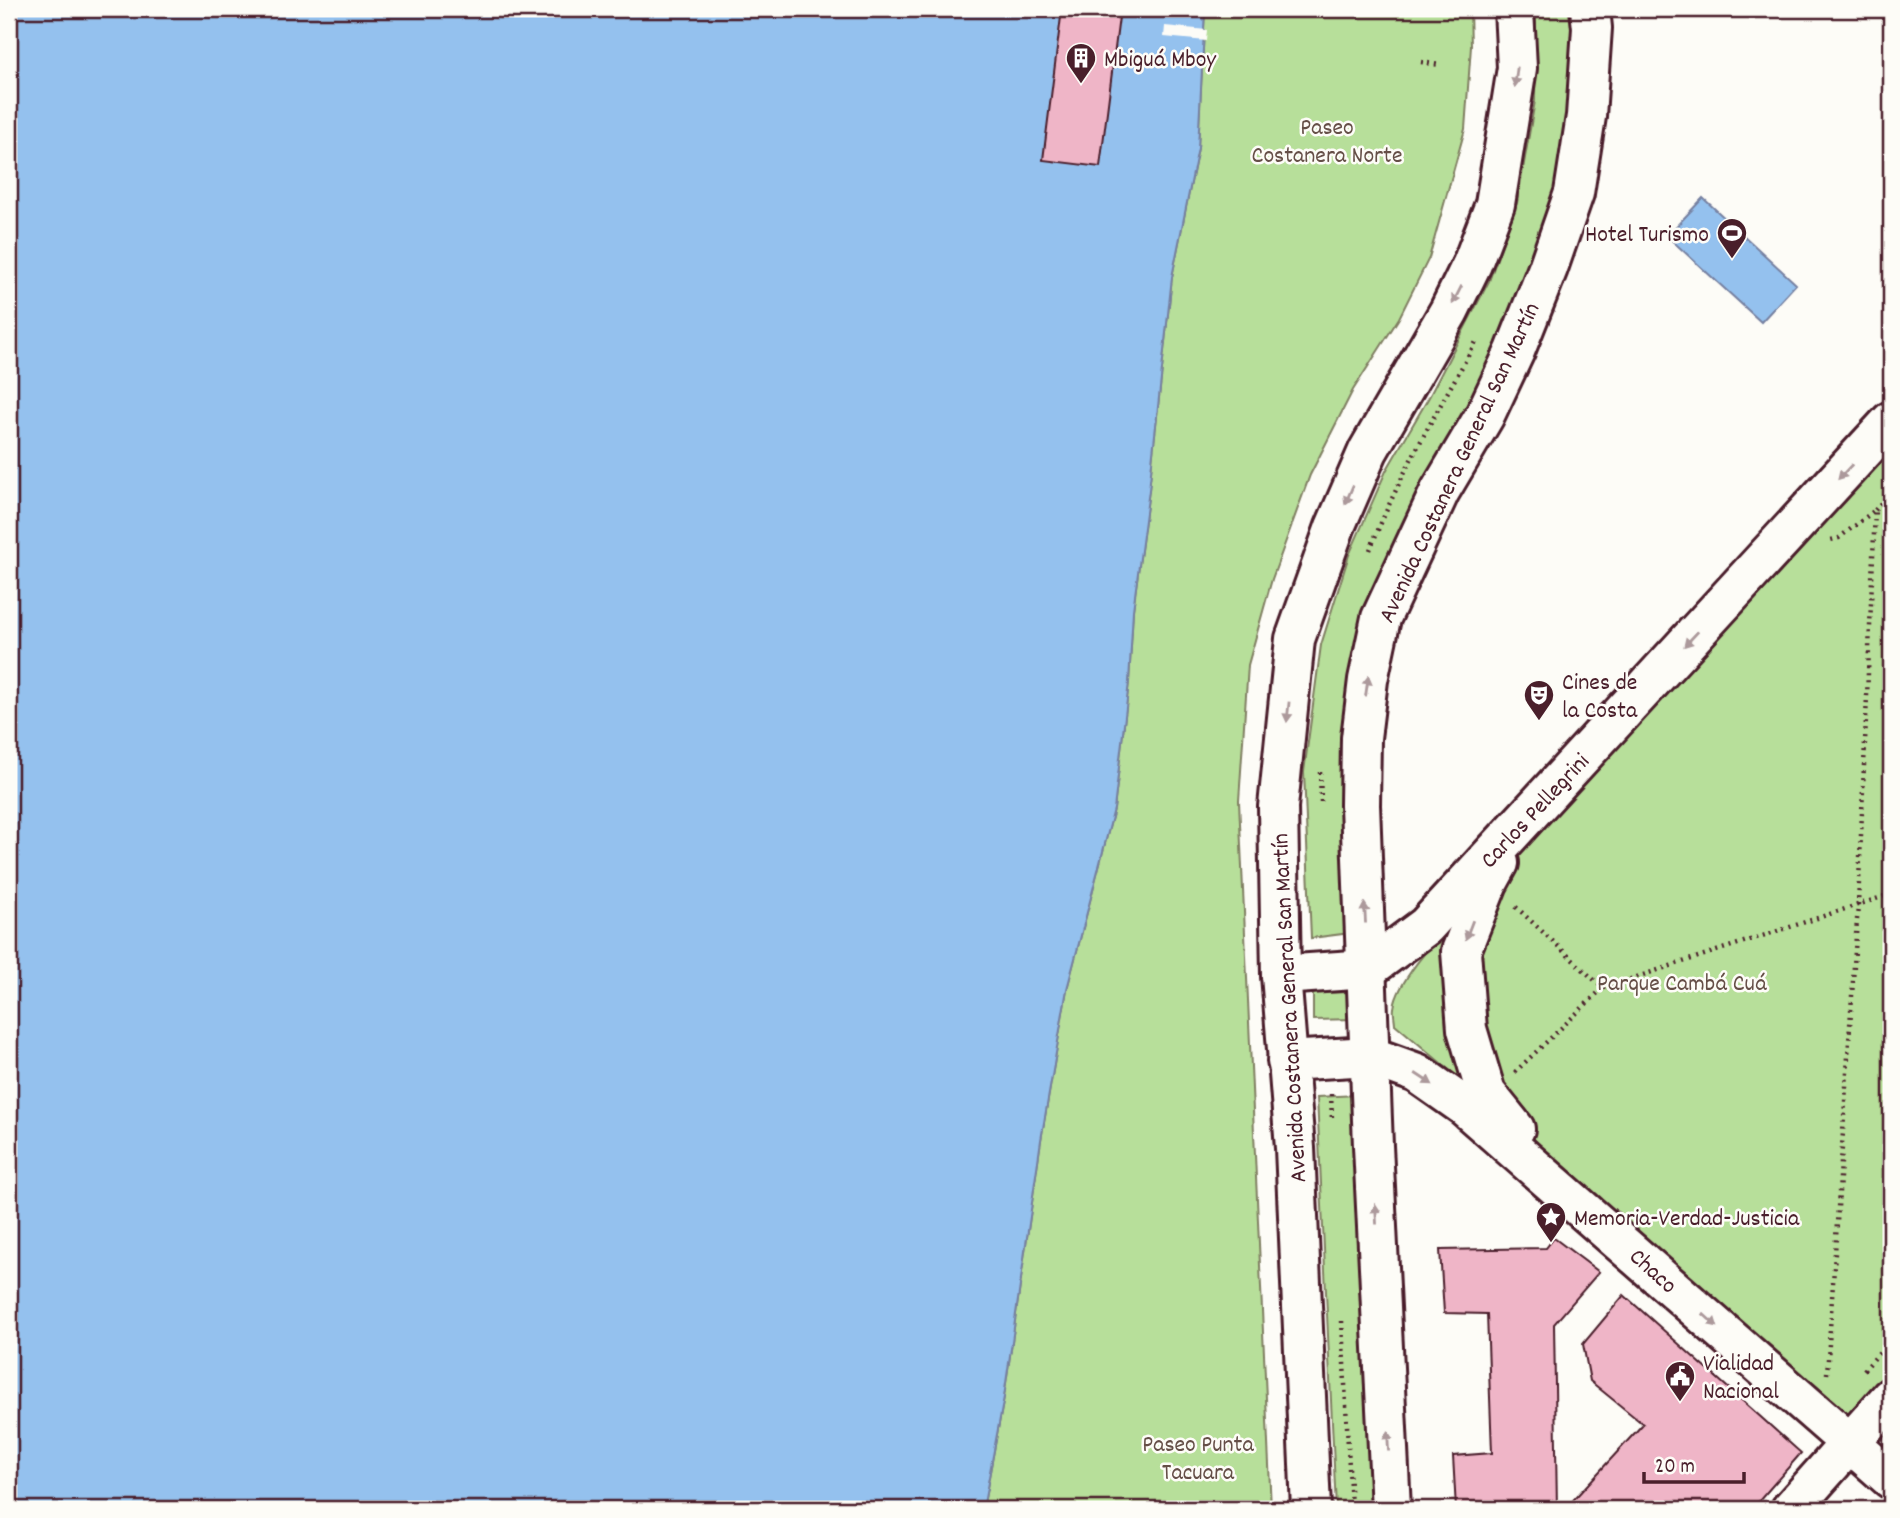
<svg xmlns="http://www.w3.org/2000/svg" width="1900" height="1518" font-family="Dekko,sans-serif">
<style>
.green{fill:#b7df9a;stroke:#807f62;stroke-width:2}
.water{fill:#94c1ee;stroke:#7680a0;stroke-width:2}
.pier{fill:#fdfcf7}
.building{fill:#efb5c7;stroke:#4a1f2b;stroke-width:2}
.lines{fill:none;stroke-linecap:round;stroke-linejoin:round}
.minor-casing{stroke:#4a1f2b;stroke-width:44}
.major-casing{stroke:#4a1f2b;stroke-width:44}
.path{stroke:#4a1f2b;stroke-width:4.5;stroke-dasharray:2 5;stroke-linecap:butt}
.minor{stroke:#fdfcf7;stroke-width:38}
.major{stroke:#fdfcf7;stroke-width:38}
.oneway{fill:#ac999b}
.labels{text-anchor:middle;stroke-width:5;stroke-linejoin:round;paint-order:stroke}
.poi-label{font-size:24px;fill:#4a1f2b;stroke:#fdfcf7;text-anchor:start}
.park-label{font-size:24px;fill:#654f47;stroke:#fdfcf7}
.street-label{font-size:24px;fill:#4a1f2b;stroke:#fdfcf7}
</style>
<rect width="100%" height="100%" fill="#fdfcf7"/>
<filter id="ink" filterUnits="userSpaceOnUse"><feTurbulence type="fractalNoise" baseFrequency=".0143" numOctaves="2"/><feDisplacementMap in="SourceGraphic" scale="14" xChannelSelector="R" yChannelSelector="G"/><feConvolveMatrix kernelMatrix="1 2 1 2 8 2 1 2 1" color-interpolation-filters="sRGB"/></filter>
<g filter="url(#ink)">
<g class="green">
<path d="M 1205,9 L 1470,9 L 1471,46 L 1465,129 L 1429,258 L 1399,318 L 1353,390 L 1310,475 L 1272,579 L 1248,665 L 1239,801 L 1271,1509 L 983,1509 L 1004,1397 L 1041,1140 L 1067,989 L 1114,809 L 1129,682 L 1133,610 L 1149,490 L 1172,277 L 1198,148 Z"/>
<path d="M 1536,9 L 1573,9 L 1575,51 L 1566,159 L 1513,325 L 1403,526 L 1350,933 L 1311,938 L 1304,772 L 1321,645 L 1349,555 L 1386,471 L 1429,397 L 1489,281 L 1517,203 L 1535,101 Z"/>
<path d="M 1891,442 L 1891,1368 L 1843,1421 L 1572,1180 L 1513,1116 L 1475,1013 L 1483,915 L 1501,878 L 1527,839 Z"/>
<path d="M 1471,900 L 1474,1091 L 1395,1024 C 1395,1019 1393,1013 1394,1008 C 1398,976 1450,925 1471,900 Z"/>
<path d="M 1356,992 L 1356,1019 L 1313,1020 L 1313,993 Z"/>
<path d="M 1357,1095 L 1376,1509 L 1336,1509 L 1317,1097 Z"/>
</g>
<g class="water">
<path d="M 9,9 L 1205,9 L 1198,148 L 1172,277 L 1149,490 L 1133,610 L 1129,682 L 1114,809 L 1067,989 L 1041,1140 L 1004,1397 L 983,1509 L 9,1509 Z"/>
<path d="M 1703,198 L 1796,284 L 1761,322 L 1667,236 Z"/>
</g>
<path class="pier" d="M 1165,26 L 1207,30 L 1206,41 L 1164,37 Z"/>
<g class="building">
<path d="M 1062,9 L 1120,9 L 1100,167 L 1043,160 Z"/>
<path d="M 1554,1238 L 1599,1272 L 1554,1324 L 1557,1509 L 1456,1509 L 1453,1456 L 1492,1453 L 1487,1314 L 1444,1313 L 1440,1250 L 1546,1248 Z"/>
<path d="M 1624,1295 L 1801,1453 L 1752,1509 L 1565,1509 L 1643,1424 L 1590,1381 L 1583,1344 Z"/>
</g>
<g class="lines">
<g class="minor-casing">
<g id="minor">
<path d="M 1499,863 L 1488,883 L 1461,951 L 1467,1029 L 1486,1093 L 1515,1129"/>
<path d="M 1281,975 L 1368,969 L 1426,926 L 1891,421"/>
<path d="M 1287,1061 L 1370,1056 L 1417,1073 L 1464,1106 L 1891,1479"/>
<path d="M 1791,1509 L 1891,1397"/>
</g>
</g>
<g class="major-casing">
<g id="major">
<path d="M 1311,1509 L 1295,1148 L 1281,975 L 1278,807 L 1295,639 L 1335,527 L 1368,451 L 1449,311 L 1472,264 L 1495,204 L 1517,68 L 1514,9"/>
<path d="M 1391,1509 L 1373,1146 L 1360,805 L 1361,738 L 1368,680 L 1381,618 L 1440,491 L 1485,415 L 1515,351 L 1548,268 L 1574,193 L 1586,116 L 1592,28 L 1590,9"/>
</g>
</g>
<g class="path">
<path d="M 1421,62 L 1440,65"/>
<path d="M 1875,510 L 1891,492"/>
<path d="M 1370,550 C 1398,477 1439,408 1477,340"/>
<path d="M 1320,772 L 1321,802"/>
<path d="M 1516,907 L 1603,988 L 1891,894"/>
<path d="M 1515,1072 L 1603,988"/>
<path d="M 1331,1094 L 1332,1120"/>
<path d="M 1342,1321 L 1351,1509"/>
<path d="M 1864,1370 L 1891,1340"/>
<path d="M 1827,1374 L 1858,905 L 1875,510 L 1839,538 L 1831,540"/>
</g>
<use href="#minor" class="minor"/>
<use href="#major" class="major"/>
</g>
<defs><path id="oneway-solid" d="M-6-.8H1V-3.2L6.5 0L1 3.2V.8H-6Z" transform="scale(1.75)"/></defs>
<g class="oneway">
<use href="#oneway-solid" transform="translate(1516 77) rotate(97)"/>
<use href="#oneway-solid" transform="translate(1457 295) rotate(117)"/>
<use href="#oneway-solid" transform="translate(1845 472) rotate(133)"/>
<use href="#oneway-solid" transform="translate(1349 495) rotate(113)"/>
<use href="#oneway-solid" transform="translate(1691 639) rotate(133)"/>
<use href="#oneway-solid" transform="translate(1367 686) rotate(-82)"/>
<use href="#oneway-solid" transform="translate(1288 712) rotate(96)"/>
<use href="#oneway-solid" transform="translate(1365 913) rotate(-93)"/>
<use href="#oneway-solid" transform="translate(1469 930) rotate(111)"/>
<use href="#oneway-solid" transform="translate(1424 1079) rotate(33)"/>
<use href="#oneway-solid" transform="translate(1376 1214) rotate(-93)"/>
<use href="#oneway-solid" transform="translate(1710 1320) rotate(42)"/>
<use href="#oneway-solid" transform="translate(1388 1441) rotate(-93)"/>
</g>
</g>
<defs>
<g id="building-pin" transform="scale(1.575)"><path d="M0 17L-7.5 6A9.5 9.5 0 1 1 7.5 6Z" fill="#4a1f2b" stroke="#fdfcf7"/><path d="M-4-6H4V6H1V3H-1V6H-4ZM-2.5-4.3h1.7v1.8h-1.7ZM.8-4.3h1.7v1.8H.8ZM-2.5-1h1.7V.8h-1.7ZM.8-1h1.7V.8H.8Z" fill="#fff"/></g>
<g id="stadium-pin" transform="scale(1.575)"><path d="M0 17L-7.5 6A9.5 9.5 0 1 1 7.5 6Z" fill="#4a1f2b" stroke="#fdfcf7"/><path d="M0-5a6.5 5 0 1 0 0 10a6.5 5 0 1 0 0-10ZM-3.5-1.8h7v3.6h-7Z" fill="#fff"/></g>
<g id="theatre-pin" transform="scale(1.575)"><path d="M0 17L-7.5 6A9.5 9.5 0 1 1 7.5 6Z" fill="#4a1f2b" stroke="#fdfcf7"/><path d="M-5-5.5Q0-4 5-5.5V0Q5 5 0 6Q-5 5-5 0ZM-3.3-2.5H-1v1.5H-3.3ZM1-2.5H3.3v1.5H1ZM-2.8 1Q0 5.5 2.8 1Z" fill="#fff"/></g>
<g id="sight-pin" transform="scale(1.575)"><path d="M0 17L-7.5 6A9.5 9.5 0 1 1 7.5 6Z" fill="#4a1f2b" stroke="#fdfcf7"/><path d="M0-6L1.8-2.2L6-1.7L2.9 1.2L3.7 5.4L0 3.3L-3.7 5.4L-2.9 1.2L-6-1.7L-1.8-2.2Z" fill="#fff"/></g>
<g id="civic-pin" transform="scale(1.575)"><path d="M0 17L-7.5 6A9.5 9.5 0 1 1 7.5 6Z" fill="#4a1f2b" stroke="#fdfcf7"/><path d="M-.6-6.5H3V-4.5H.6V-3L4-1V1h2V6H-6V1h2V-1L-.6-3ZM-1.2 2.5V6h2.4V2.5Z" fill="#fff"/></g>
</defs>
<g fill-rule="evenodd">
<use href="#building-pin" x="1081" y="58"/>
<use href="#stadium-pin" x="1732" y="233"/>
<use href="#theatre-pin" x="1539" y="695"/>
<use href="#sight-pin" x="1551" y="1217"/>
<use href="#civic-pin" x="1680" y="1376"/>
</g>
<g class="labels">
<g class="poi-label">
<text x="1104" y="66">Mbiguá Mboy</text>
<text x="1709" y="241" text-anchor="end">Hotel Turismo</text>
<text x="1562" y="689">Cines de<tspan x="1562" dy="28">la Costa</tspan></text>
<text x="1574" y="1225">Memoria-Verdad-Justicia</text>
<text x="1703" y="1370">Vialidad<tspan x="1703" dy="28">Nacional</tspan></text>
</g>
<g class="park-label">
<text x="1327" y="134">Paseo<tspan x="1327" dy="28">Costanera Norte</tspan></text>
<text x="1682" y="990">Parque Cambá Cuá</text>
<text x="1198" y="1451">Paseo Punta<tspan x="1198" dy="28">Tacuara</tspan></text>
</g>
<g class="street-label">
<text transform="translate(1458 462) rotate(-65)" y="8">Avenida Costanera General San Martín</text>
<text transform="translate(1534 810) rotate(-47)" y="8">Carlos Pellegrini</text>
<text transform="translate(1288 1008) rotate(-93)" y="8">Avenida Costanera General San Martín</text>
<text transform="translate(1654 1270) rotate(42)" y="8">Chaco</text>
</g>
</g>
<rect width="1900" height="1518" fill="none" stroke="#fdfcf7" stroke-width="35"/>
<rect x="18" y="18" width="1865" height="1483" fill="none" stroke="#4a1f2b" stroke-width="2.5" filter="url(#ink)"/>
<path d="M1644 1472v10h100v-10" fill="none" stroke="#4a1f2b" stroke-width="3.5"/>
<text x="1655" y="1472" font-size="21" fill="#4a1f2b" stroke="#fdfcf7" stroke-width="5" paint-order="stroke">20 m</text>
</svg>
